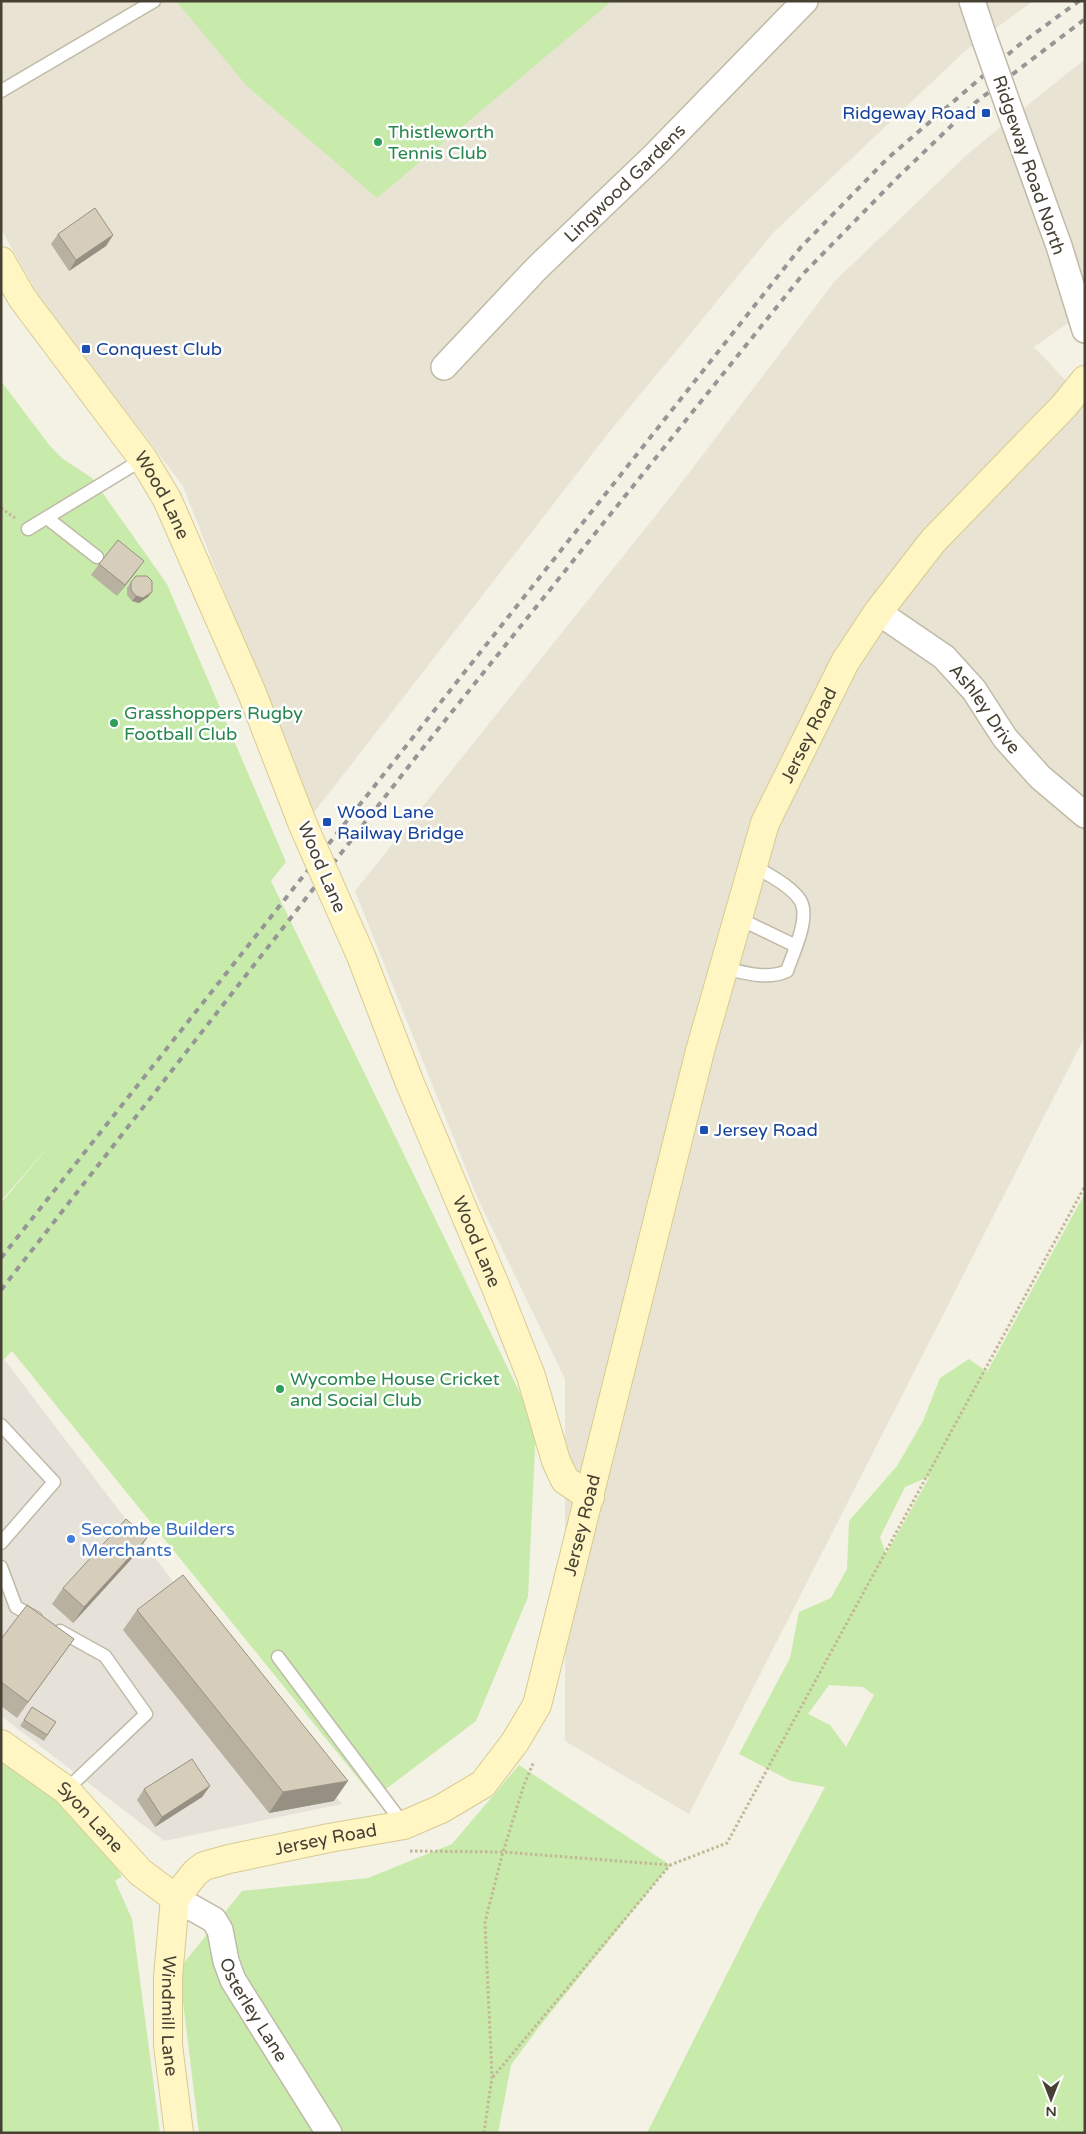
<svg xmlns="http://www.w3.org/2000/svg" width="1086" height="2134" font-family="'Varela Round',sans-serif">
<style>
.residential{fill:#e8e3d3}
.industrial{fill:#e6e2da}
.green{fill:#c8ebab;fill-rule:evenodd}
.lines{fill:none;stroke-linecap:round;stroke-linejoin:round}
.lane-casing{stroke:#c0baa7;stroke-width:15}
.street-casing{stroke:#c0baa7;stroke-width:28}
.secondary-casing{stroke:#d7cb92;stroke-width:30}
.path{stroke:#c3b798;stroke-width:3;stroke-dasharray:2.5 2.5;stroke-linecap:butt}
.lane{stroke:#fff;stroke-width:12}
.street{stroke:#fff;stroke-width:25}
.secondary{stroke:#fff6c4;stroke-width:28}
.rail{stroke:#969696;stroke-width:4;stroke-dasharray:6 6;stroke-linecap:butt}
.street-bridge-casing{stroke:#c0baa7;stroke-width:28;stroke-linecap:butt}
.secondary-bridge-casing{stroke:#d7cb92;stroke-width:30;stroke-linecap:butt}
.street-bridge{stroke:#fff;stroke-width:25}
.secondary-bridge{stroke:#fff6c4;stroke-width:28}
.wall{fill:#b8b1a0}
.shaded-wall{fill:#969082}
.building{fill:#d6ceba;stroke:#969082}
.transit-dot{fill:#1a4fb4;stroke:#fff;stroke-width:2}
.leisure-dot{fill:#2e9e5b;stroke:#fff;stroke-width:2}
.shop-dot{fill:#3f7fe0;stroke:#fff;stroke-width:2}
.labels{text-anchor:middle;stroke-width:5;stroke-linejoin:round;paint-order:stroke}
.transit-label{font-size:18px;fill:#164399;stroke:#fff;text-anchor:start}
.leisure-label{font-size:18px;fill:#27864d;stroke:#fff;text-anchor:start}
.street-label{font-size:18px;fill:#474134;stroke:#fff}
.shop-label{font-size:18px;fill:#366cbe;stroke:#fff;text-anchor:start}
</style>
<rect width="100%" height="100%" fill="#f4f1e5"/>
<g class="residential">
<path d="M 1,1 L 1033,1 L 965,51 L 774,232 L 610,431 L 312,815 L 183,486 L 40,298 L 1,229 Z"/>
<path d="M 1085,59 L 1085,311 L 1034,347 L 1085,401 L 1085,1036 L 689,1814 L 565,1741 L 565,1379 L 478,1199 L 355,891 L 673,494 L 835,281 L 970,152 Z"/>
</g>
<path class="industrial" d="M 4,1359 L 342,1804 L 164,1841 L 1,1716 L 1,1362 Z"/>
<g class="green">
<path d="M 176,1 L 612,1 L 377,198 L 247,86 Z"/>
<path d="M 1,381 L 50,446 L 63,459 L 92,478 L 167,584 L 286,862 L 271,881 L 536,1426 L 528,1597 L 476,1721 L 374,1798 L 12,1351 L 1,1362 L 1,1203 L 56,1138 L 1,1201 Z"/>
<path d="M 1085,1193 L 1085,2133 L 647,2133 L 756,1916 L 825,1787 L 791,1781 L 739,1754 L 790,1658 L 799,1612 L 831,1598 L 847,1569 L 849,1521 L 897,1466 L 923,1421 L 940,1378 L 969,1359 L 987,1372 ZM 928,1477 L 929,1478 L 886,1554 L 880,1537 L 905,1487 ZM 829,1685 L 863,1687 L 874,1695 L 846,1747 L 830,1725 L 808,1714 Z"/>
<path d="M 1,1759 L 40,1786 L 88,1828 L 122,1876 L 115,1881 L 132,1919 L 160,2133 L 1,2133 Z"/>
<path d="M 519,1765 L 670,1865 L 539,2027 L 511,2065 L 498,2133 L 199,2133 L 179,1969 L 242,1891 L 368,1878 L 452,1844 Z"/>
</g>
<g class="lines">
<g class="lane-casing">
<g id="lane">
<path d="M 1,91 L 154,1"/>
<path d="M 47,518 L 97,557"/>
<path d="M 28,529 L 143,459"/>
<path d="M 738,918 L 796,946"/>
<path d="M 724,968 C 745,973 767,980 787,971 C 793,953 811,917 800,900 C 790,885 768,875 753,865"/>
<path d="M 1,1425 L 54,1482 L 1,1543"/>
<path d="M 1,1567 L 16,1607 L 36,1618"/>
<path d="M 60,1631 L 105,1656 L 146,1714 L 66,1790"/>
<path d="M 278,1657 L 404,1825"/>
</g>
</g>
<g class="street-casing">
<g id="street">
<path d="M 972,1 L 985,40"/>
<path d="M 1008,105 L 1059,246 L 1085,330"/>
<path id="s1" d="M 444,367 L 537,268 L 655,155 L 805,1"/>
<path id="s2" d="M 878,612 L 944,657 L 974,690 L 1005,738 L 1040,777 L 1085,815"/>
<path id="s3" d="M 175,1898 L 214,1920 L 220,1930 L 226,1961 L 233,1980 L 329,2133"/>
</g>
</g>
<g class="secondary-casing">
<g id="secondary">
<path id="s4" d="M 1,261 L 22,298 L 143,459 L 167,499 L 252,693 L 303,825"/>
<path id="s5" d="M 334,895 L 361,956 L 409,1081 L 495,1285 L 531,1376 L 556,1461 L 565,1480 L 590,1497"/>
<path id="s6" d="M 1,1744 L 66,1790 L 140,1872 L 175,1898"/>
<path id="s7" d="M 175,1898 L 196,1872 L 204,1866 L 229,1859 L 329,1838 L 404,1825 L 441,1809 L 483,1784 L 515,1742 L 537,1705 L 700,1051 L 765,823 L 845,662 L 878,612 L 933,541 L 1064,406 L 1085,380"/>
<path id="s8" d="M 175,1898 L 168,1977 L 168,2045 L 179,2133"/>
</g>
</g>
<g class="path">
<path d="M 1,508 L 15,518"/>
<path d="M 410,1851 L 503,1852 L 670,1865 L 727,1843 L 1085,1186"/>
<path d="M 493,2077 L 670,1865"/>
<path d="M 484,2133 L 492,2077 L 485,1922 L 503,1852 L 524,1785 L 534,1761"/>
</g>
<use href="#lane" class="lane"/>
<use href="#street" class="street"/>
<use href="#secondary" class="secondary"/>
<g class="rail">
<path d="M 1,1258 L 801,247 L 888,158 L 1019,45 L 1079,1"/>
<path d="M 1,1290 L 423,748 L 804,273 L 897,178 L 976,102 L 1085,19"/>
</g>
<g class="street-bridge-casing">
<path id="street-bridge" d="M 985,40 L 1008,105"/>
</g>
<g class="secondary-bridge-casing">
<path id="secondary-bridge" d="M 303,825 L 334,895"/>
</g>
<use href="#street-bridge" class="street-bridge"/>
<use href="#secondary-bridge" class="secondary-bridge"/>
</g>
<g class="wall">
<path d="M 58,234 L 113,235 L 106,246 L 69,271 L 51,244 Z"/>
<path d="M 99,564 L 136,572 L 117,596 L 91,575 Z"/>
<path d="M 131,582 L 148,597 L 139,603 L 132,601 L 127,595 L 127,588 Z"/>
<path d="M 136,1554 L 73,1623 L 52,1604 L 63,1588 Z"/>
<path d="M 137,1610 L 334,1801 L 269,1813 L 123,1630 Z"/>
<path d="M 1,1639 L 74,1639 L 17,1718 L 1,1706 Z"/>
<path d="M 32,1707 L 56,1722 L 44,1741 L 20,1726 Z"/>
<path d="M 210,1786 L 202,1797 L 155,1827 L 137,1800 L 144,1789 Z"/>
</g>
<g class="shaded-wall">
<path d="M 113,235 L 106,246 L 69,271 L 76,260 Z"/>
<path d="M 144,561 L 136,572 L 117,596 L 125,585 Z"/>
<path d="M 152,592 L 148,597 L 139,603 L 132,601 L 136,596 Z"/>
<path d="M 147,1538 L 136,1554 L 73,1623 L 84,1607 Z"/>
<path d="M 348,1781 L 334,1801 L 269,1813 L 283,1792 Z"/>
<path d="M 210,1786 L 202,1797 L 155,1827 L 162,1817 Z"/>
</g>
<g class="building">
<path d="M 95,208 L 113,235 L 76,260 L 58,234 Z"/>
<path d="M 118,540 L 144,561 L 125,585 L 99,564 Z"/>
<path d="M 136,576 L 147,576 L 152,581 L 152,592 L 143,598 L 136,596 L 131,590 L 131,582 Z"/>
<path d="M 126,1519 L 147,1538 L 84,1607 L 63,1588 Z"/>
<path d="M 183,1575 L 348,1781 L 283,1792 L 137,1610 Z"/>
<path d="M 27,1605 L 74,1639 L 28,1702 L 1,1682 L 1,1639 Z"/>
<path d="M 32,1707 L 56,1722 L 47,1735 L 24,1720 Z"/>
<path d="M 192,1759 L 210,1786 L 162,1817 L 144,1789 Z"/>
</g>
<g class="transit-dot">
<rect x="981" y="108" width="10" height="10" rx="2.5"/>
<rect x="81" y="344" width="10" height="10" rx="2.5"/>
<rect x="322" y="817" width="10" height="10" rx="2.5"/>
<rect x="699" y="1125" width="10" height="10" rx="2.5"/>
</g>
<g class="leisure-dot">
<circle cx="378" cy="142" r="5"/>
<circle cx="114" cy="723" r="5"/>
<circle cx="280" cy="1389" r="5"/>
</g>
<circle class="shop-dot" cx="71" cy="1539" r="5"/>
<g class="labels">
<g class="transit-label">
<text x="976" y="119" text-anchor="end">Ridgeway Road</text>
<text x="96" y="355">Conquest Club</text>
<text x="337" y="818">Wood Lane<tspan x="337" dy="21">Railway Bridge</tspan></text>
<text x="714" y="1136">Jersey Road</text>
</g>
<g class="leisure-label">
<text x="388" y="138">Thistleworth<tspan x="388" dy="21">Tennis Club</tspan></text>
<text x="124" y="719">Grasshoppers Rugby<tspan x="124" dy="21">Football Club</tspan></text>
<text x="290" y="1385">Wycombe House Cricket<tspan x="290" dy="21">and Social Club</tspan></text>
</g>
<g class="street-label">
<text transform="translate(1029 165) rotate(71)" y="6">Ridgeway Road North</text>
<text dy="6" stroke="none"><textPath href="#s1" startOffset="258">Lingwood Gardens</textPath></text>
<text dy="6" stroke="none"><textPath href="#s4" startOffset="285">Wood Lane</textPath></text>
<text dy="6" stroke="none"><textPath href="#s2" startOffset="146">Ashley Drive</textPath></text>
<text dy="6" stroke="none"><textPath href="#s7" startOffset="1442">Jersey Road</textPath></text>
<text transform="translate(322 867) rotate(67)" y="6">Wood Lane</text>
<text dy="6" stroke="none"><textPath href="#s5" startOffset="375">Wood Lane</textPath></text>
<text dy="6" stroke="none"><textPath href="#s7" startOffset="618">Jersey Road</textPath></text>
<text dy="6" stroke="none"><textPath href="#s6" startOffset="116">Syon Lane</textPath></text>
<text dy="6" stroke="none"><textPath href="#s7" startOffset="168">Jersey Road</textPath></text>
<text dy="6" stroke="none"><textPath href="#s3" startOffset="144">Osterley Lane</textPath></text>
<text dy="6" stroke="none"><textPath href="#s8" startOffset="118">Windmill Lane</textPath></text>
</g>
<g class="shop-label">
<text x="81" y="1535">Secombe Builders<tspan x="81" dy="21">Merchants</tspan></text>
</g>
</g>
<rect width="1086" height="2134" fill="none" stroke="#474134" stroke-width="5"/>
<g transform="translate(1051 2099) rotate(180)" stroke="#ffffff" stroke-width="4" paint-order="stroke">
<path d="M0-4L9 19L0 12L-9 19Z" fill="#474134"/>
<text y="-8" font-size="14" font-weight="bold" text-anchor="middle" fill="#474134">N</text>
</g>
</svg>
